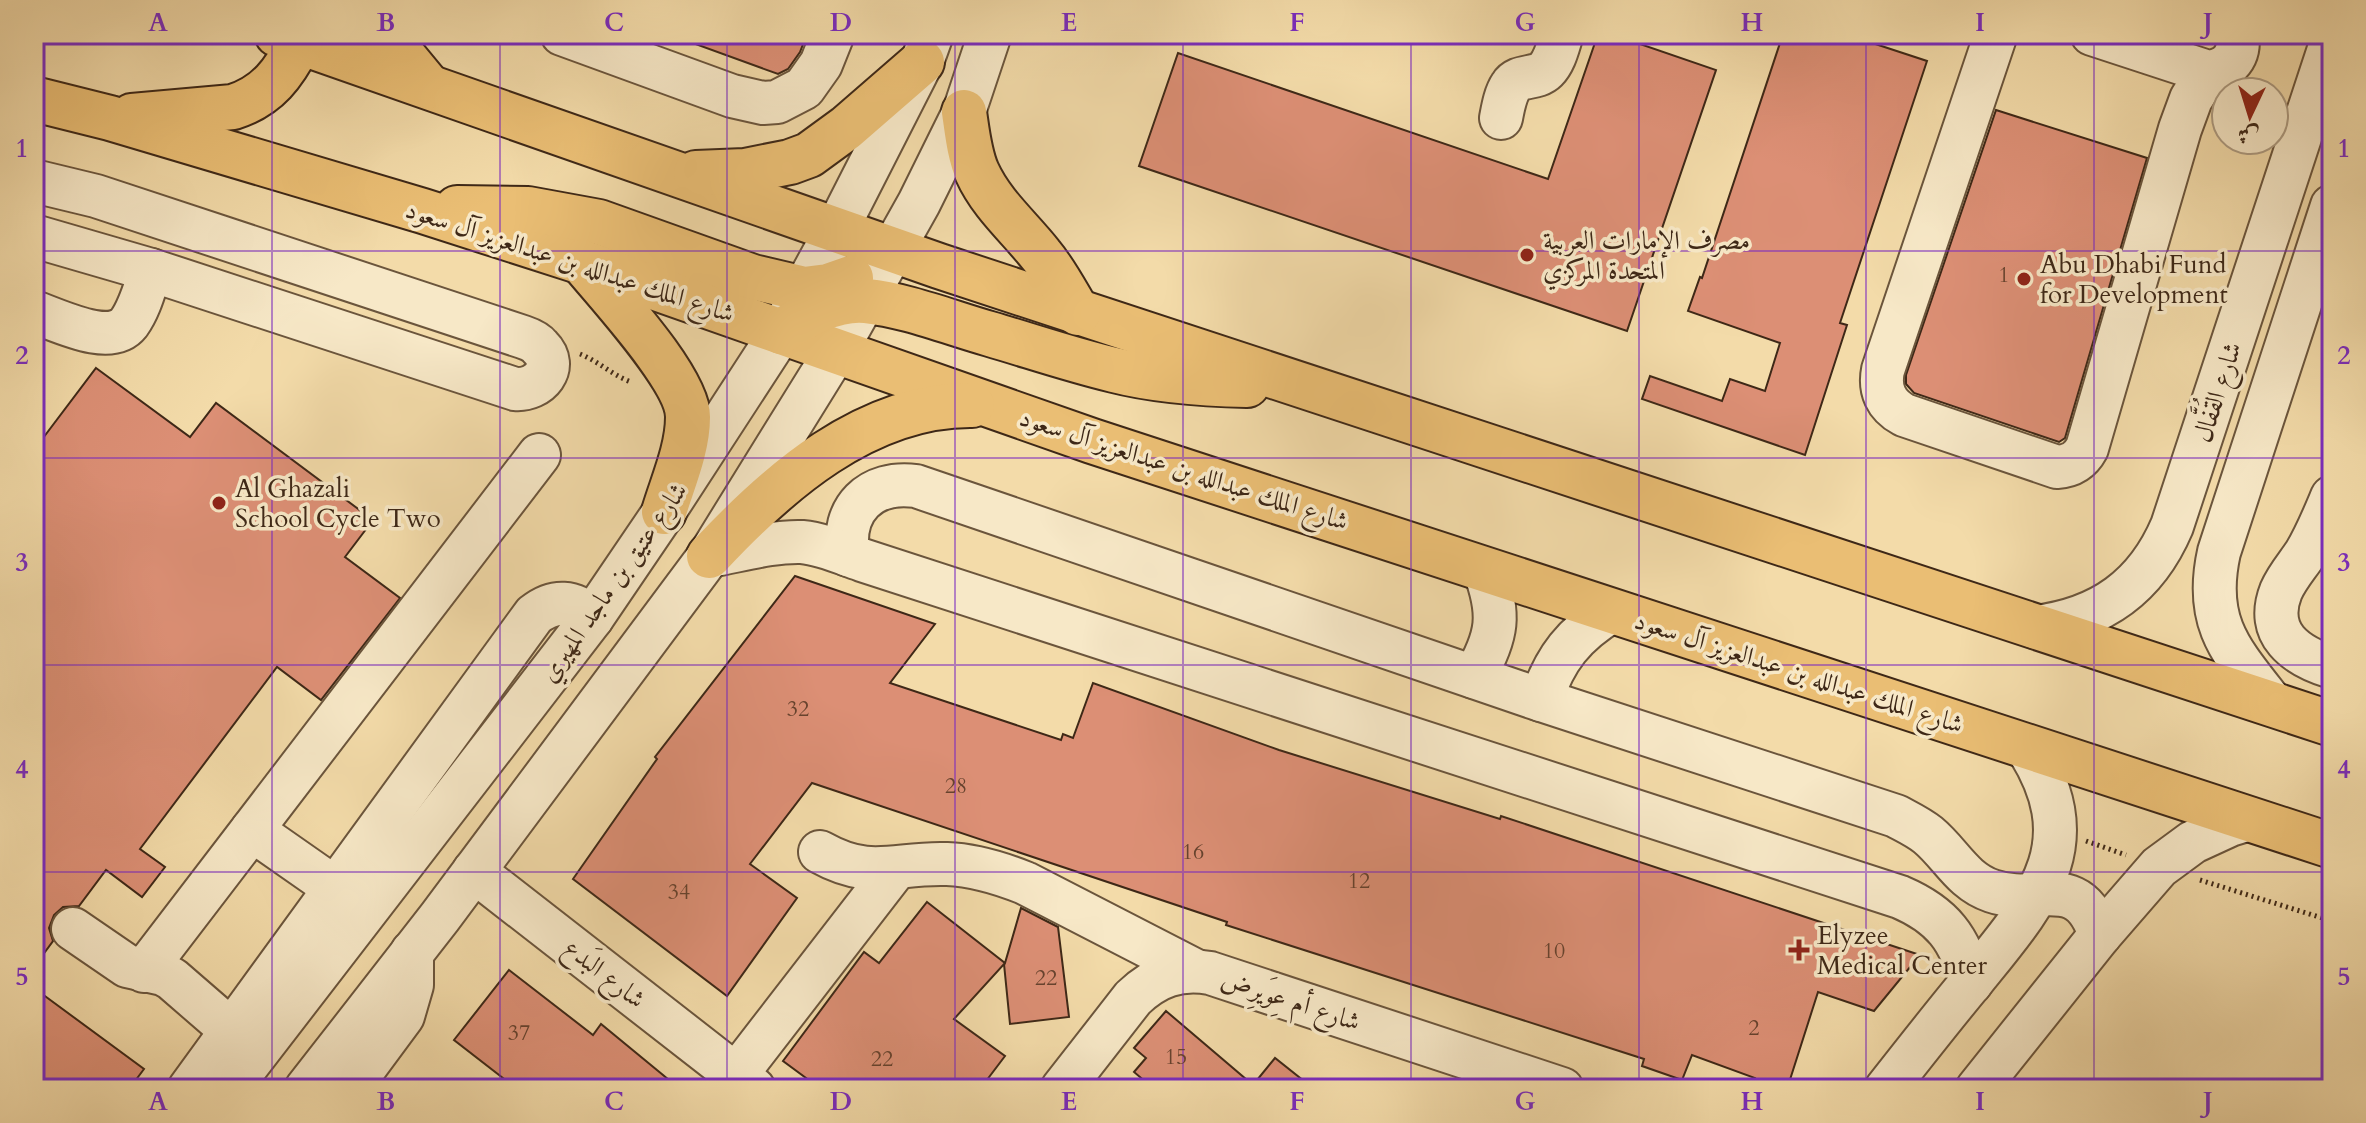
<svg xmlns="http://www.w3.org/2000/svg" width="2366" height="1123" font-family="Cardo,Amiri,serif">
<style>
.building{fill:#dc8f75;stroke:#3e2817;stroke-width:2}
.lines{fill:none;stroke-linecap:round;stroke-linejoin:round}
.minor-casing{stroke:#6b553c;stroke-width:46}
.major-casing{stroke:#3e2817;stroke-width:48}
.path{stroke:#3e2817;stroke-width:5;stroke-dasharray:2 4;stroke-linecap:butt}
.minor{stroke:#f7e8c7;stroke-width:42}
.major{stroke:#eabe74;stroke-width:44}
.grid{fill:none;stroke:#7b2cbf;stroke-width:2;stroke-opacity:0.55}
.poi-dot{fill:#8f2418;stroke:#f7e8c7;stroke-width:3}
.labels{text-anchor:middle;stroke-width:7;stroke-linejoin:round;paint-order:stroke}
.number-label{font-size:22px;fill:#66422e}
.poi-label{font-size:26px;fill:#3e2817;stroke:#f7e8c7;text-anchor:start}
.street-label{font-size:26px;fill:#3e2817;stroke:#f7e8c7}
.neatline{fill:none;stroke:#7b2cbf;stroke-width:3}
.grid-label{font-size:26px;text-anchor:middle;font-weight:bold;fill:#7b2cbf}
</style>
<rect width="100%" height="100%" fill="#f3dba9"/>
<filter id="stains"><feTurbulence type="fractalNoise" baseFrequency=".0025" numOctaves="4"/><feColorMatrix values="0 0 0 0 .2 0 0 0 0 .09 0 0 0 0 .02 0 0 0 .5 -.17"/></filter>
<radialGradient id="worn" r=".72"><stop offset=".6" stop-color="#630" stop-opacity="0"/><stop offset="1" stop-color="#630" stop-opacity=".3"/></radialGradient>
<g class="building">
<path d="M 677,34 L 807,34 L 800,52 L 788,69 L 778,74 L 676,37 Z"/>
<path d="M 1598,34 L 1611,34 L 1716,70 L 1627,331 L 1139,166 L 1178,53 L 1548,179 Z"/>
<path d="M 1783,34 L 1845,34 L 1927,61 L 1840,323 L 1847,325 L 1805,455 L 1642,399 L 1650,376 L 1722,401 L 1730,379 L 1765,391 L 1780,343 L 1688,311 L 1700,277 L 1702,278 Z"/>
<path d="M 1996,110 L 2147,158 L 2065,438 L 2059,442 L 1914,393 L 1906,384 L 1906,375 Z"/>
<path d="M 96,368 L 190,437 L 216,403 L 373,520 L 345,557 L 400,598 L 321,700 L 277,667 L 140,849 L 165,867 L 142,897 L 106,870 L 79,906 L 63,907 L 54,915 L 49,928 L 53,941 L 34,967 L 34,450 Z"/>
<path d="M 795,576 L 935,624 L 890,683 L 1061,740 L 1063,734 L 1073,738 L 1093,683 L 1279,750 L 1500,819 L 1501,816 L 1920,955 L 1874,1011 L 1818,992 L 1787,1089 L 1779,1089 L 1754,1081 L 1755,1078 L 1692,1055 L 1682,1080 L 1642,1066 L 1644,1059 L 1226,925 L 1227,922 L 812,783 L 750,864 L 797,898 L 727,996 L 573,879 L 657,759 L 655,757 Z"/>
<path d="M 927,902 L 1005,963 L 1021,908 L 1058,927 L 1069,1017 L 1010,1024 L 1004,964 L 954,1019 L 1005,1056 L 980,1089 L 821,1089 L 783,1061 L 864,952 L 879,963 Z"/>
<path d="M 509,970 L 593,1035 L 601,1024 L 680,1089 L 517,1089 L 454,1040 Z"/>
<path d="M 34,988 L 144,1069 L 129,1089 L 47,1089 L 34,1079 Z"/>
<path d="M 1166,1011 L 1253,1085 L 1275,1058 L 1314,1089 L 1154,1089 L 1134,1072 L 1146,1058 L 1134,1048 Z"/>
</g>
<g class="lines">
<g class="minor-casing">
<g id="minor">
<path d="M 562,34 L 732,96 L 763,103 L 777,102 L 804,88 L 821,64 L 833,34"/>
<path d="M 1996,34 L 1883,370 C 1879,390 1886,405 1904,415 L 2057,467 C 2071,466 2080,461 2087,448 L 2180,129 L 2191,99 L 2208,72"/>
<path d="M 2092,34 L 2208,72 C 2229,70 2241,56 2237,34"/>
<path d="M 1501,118 C 1503,108 1505,95 1511,86 C 1518,74 1536,80 1546,70 C 1555,61 1558,46 1562,34"/>
<path d="M 34,181 L 96,196 L 523,337 C 529,339 536,342 540,347 C 560,367 539,391 515,389 L 151,270 L 34,236"/>
<path d="M 34,312 C 58,320 110,347 129,323 C 140,308 145,287 151,270"/>
<path d="M 2332,497 C 2324,516 2316,536 2305,554 C 2297,566 2287,577 2281,591 C 2264,634 2296,656 2332,667"/>
<path d="M 848,555 C 841,509 870,480 916,486 L 1541,700 L 1896,816 C 1907,822 1918,827 1928,835 C 1951,854 1962,881 1992,891 C 2038,907 2078,869 2100,935"/>
<path d="M 709,556 C 739,551 771,541 802,542 C 823,544 842,553 862,560 L 1900,897 C 1942,915 1961,939 1971,983"/>
<path d="M 2035,627 C 2101,619 2146,587 2172,526 L 2332,40"/>
<path d="M 1474,677 C 1498,636 1501,614 1484,569"/>
<path d="M 1541,700 C 1555,658 1574,634 1612,611"/>
<path d="M 2273,705 C 2232,652 2203,624 2219,552 L 2332,206"/>
<path d="M 252,830 L 335,888"/>
<path d="M 820,852 C 872,881 894,862 947,864 C 974,865 1000,873 1025,883 L 1194,970"/>
<path d="M 474,871 L 754,1089"/>
<path d="M 73,929 L 127,966 L 163,974 L 172,979 L 232,1031"/>
<path d="M 144,971 L 539,455"/>
<path d="M 736,1075 L 896,868"/>
<path d="M 189,1089 L 534,615 C 554,599 574,600 592,618"/>
<path d="M 229,1089 L 592,618 L 664,512 L 781,332 L 837,229 L 922,62 L 932,34"/>
<path d="M 306,1089 L 440,917 L 709,556 L 836,351 L 919,203 L 964,112 L 990,34"/>
<path d="M 349,1089 L 403,1016 L 412,985 L 412,952"/>
<path d="M 1062,1089 L 1133,998 C 1156,976 1179,968 1210,973 L 1562,1089"/>
<path d="M 1886,1089 C 1915,1052 1944,1015 1974,979 C 2037,901 2090,845 2026,746"/>
<path d="M 1977,1089 L 2100,935 L 2159,867 L 2193,842 L 2230,825 L 2250,819"/>
</g>
</g>
<g class="major-casing">
<g id="major">
<path d="M 277,34 L 939,266 L 2332,724"/>
<path d="M 385,34 L 428,86"/>
<path d="M 34,99 L 110,118 L 423,211 L 582,262 L 1092,441 L 2332,846"/>
<path d="M 964,112 C 967,132 969,154 977,172 C 992,205 1019,227 1041,255 C 1056,273 1066,293 1078,313"/>
<path d="M 132,116 L 233,107 C 268,96 284,73 300,42"/>
<path d="M 696,173 L 745,171 L 790,162 L 809,155 L 846,128 L 922,62"/>
<path d="M 457,208 L 528,209 L 599,222 L 753,277 L 804,289 L 828,286 L 851,278"/>
<path d="M 582,262 C 608,294 688,379 688,417 C 688,449 673,482 664,512"/>
<path d="M 781,332 C 805,315 835,298 866,301 C 906,305 951,323 990,334 C 1031,346 1072,360 1114,370 C 1157,381 1203,384 1247,385"/>
<path d="M 709,556 C 777,483 866,404 972,405"/>
</g>
</g>
<g class="path">
<path d="M 580,354 C 598,361 612,375 631,382"/>
<path d="M 2086,841 L 2126,855"/>
<path d="M 2200,880 L 2332,921"/>
</g>
<use href="#minor" class="minor"/>
<use href="#major" class="major"/>
</g>
<path class="grid" d="M 272,34 L 272,1089M 500,34 L 500,1089M 727,34 L 727,1089M 955,34 L 955,1089M 1183,34 L 1183,1089M 1411,34 L 1411,1089M 1639,34 L 1639,1089M 1866,34 L 1866,1089M 2094,34 L 2094,1089M 34,251 L 2332,251M 34,458 L 2332,458M 34,665 L 2332,665M 34,872 L 2332,872"/>
<g class="poi-dot">
<circle cx="1527" cy="255" r="8"/>
<circle cx="2024" cy="279" r="8"/>
<circle cx="219" cy="503" r="8"/>
<path d="M1795 938h8v8h8v8h-8v8h-8v-8h-8v-8h8z"/>
</g>
<g class="labels">
<g class="number-label">
<text x="2004" y="282">1</text>
<text x="798" y="716">32</text>
<text x="956" y="793">28</text>
<text x="1193" y="859">16</text>
<text x="1359" y="888">12</text>
<text x="679" y="899">34</text>
<text x="1554" y="958">10</text>
<text x="1046" y="985">22</text>
<text x="1754" y="1035">2</text>
<text x="519" y="1040">37</text>
<text x="1176" y="1064">15</text>
<text x="882" y="1066">22</text>
</g>
<g class="poi-label">
<text x="1543" y="249">مصرف الإمارات العربية<tspan x="1543" dy="30">المتحدة المركزي</tspan></text>
<text x="2040" y="273">Abu Dhabi Fund<tspan x="2040" dy="30">for Development</tspan></text>
<text x="235" y="497">Al Ghazali<tspan x="235" dy="30">School Cycle Two</tspan></text>
<text x="1817" y="944">Elyzee<tspan x="1817" dy="30">Medical Center</tspan></text>
</g>
<g class="street-label">
<text transform="translate(570 261) rotate(18)" y="9">شارع الملك عبدالله بن عبدالعزيز آل سعود</text>
<text transform="translate(2217 392) rotate(-72)" y="9">شارع القُفَّال</text>
<text transform="translate(1184 469) rotate(18)" y="9">شارع الملك عبدالله بن عبدالعزيز آل سعود</text>
<text transform="translate(613 582) rotate(-55)" y="9">شارع عتيق بن ماجد المهيري</text>
<text transform="translate(1799 672) rotate(18)" y="9">شارع الملك عبدالله بن عبدالعزيز آل سعود</text>
<text transform="translate(605 973) rotate(38)" y="9">شارع البَدع</text>
<text transform="translate(1291 1000) rotate(18)" y="9">شارع أم عِوَيرِض</text>
</g>
</g>
<rect width="2366" height="1123" fill="none" stroke="#f3dba9" stroke-width="88"/>
<g transform="translate(2250 116) rotate(184)"><circle r="38" fill="#f7e8c7" stroke="#ad9b81" stroke-width="2"/>
<path d="M0-6L14 30L0 20L-14 30Z" fill="#8f2418"/>
<text y="-12" font-size="22" font-weight="bold" text-anchor="middle" fill="#3e2817">ش</text>
</g>
<rect x="44" y="44" width="2278" height="1035" class="neatline"/>
<g class="grid-label">
<text x="158" y="31">A</text>
<text x="386" y="31">B</text>
<text x="614" y="31">C</text>
<text x="841" y="31">D</text>
<text x="1069" y="31">E</text>
<text x="1297" y="31">F</text>
<text x="1525" y="31">G</text>
<text x="1752" y="31">H</text>
<text x="1980" y="31">I</text>
<text x="2208" y="31">J</text>
<text x="22" y="157">1</text>
<text x="2344" y="157">1</text>
<text x="22" y="364">2</text>
<text x="2344" y="364">2</text>
<text x="22" y="571">3</text>
<text x="2344" y="571">3</text>
<text x="22" y="778">4</text>
<text x="2344" y="778">4</text>
<text x="22" y="985">5</text>
<text x="2344" y="985">5</text>
<text x="158" y="1110">A</text>
<text x="386" y="1110">B</text>
<text x="614" y="1110">C</text>
<text x="841" y="1110">D</text>
<text x="1069" y="1110">E</text>
<text x="1297" y="1110">F</text>
<text x="1525" y="1110">G</text>
<text x="1752" y="1110">H</text>
<text x="1980" y="1110">I</text>
<text x="2208" y="1110">J</text>
</g>
<rect width="100%" height="100%" filter="url(#stains)"/>
<rect width="100%" height="100%" fill="url(#worn)"/>
</svg>
